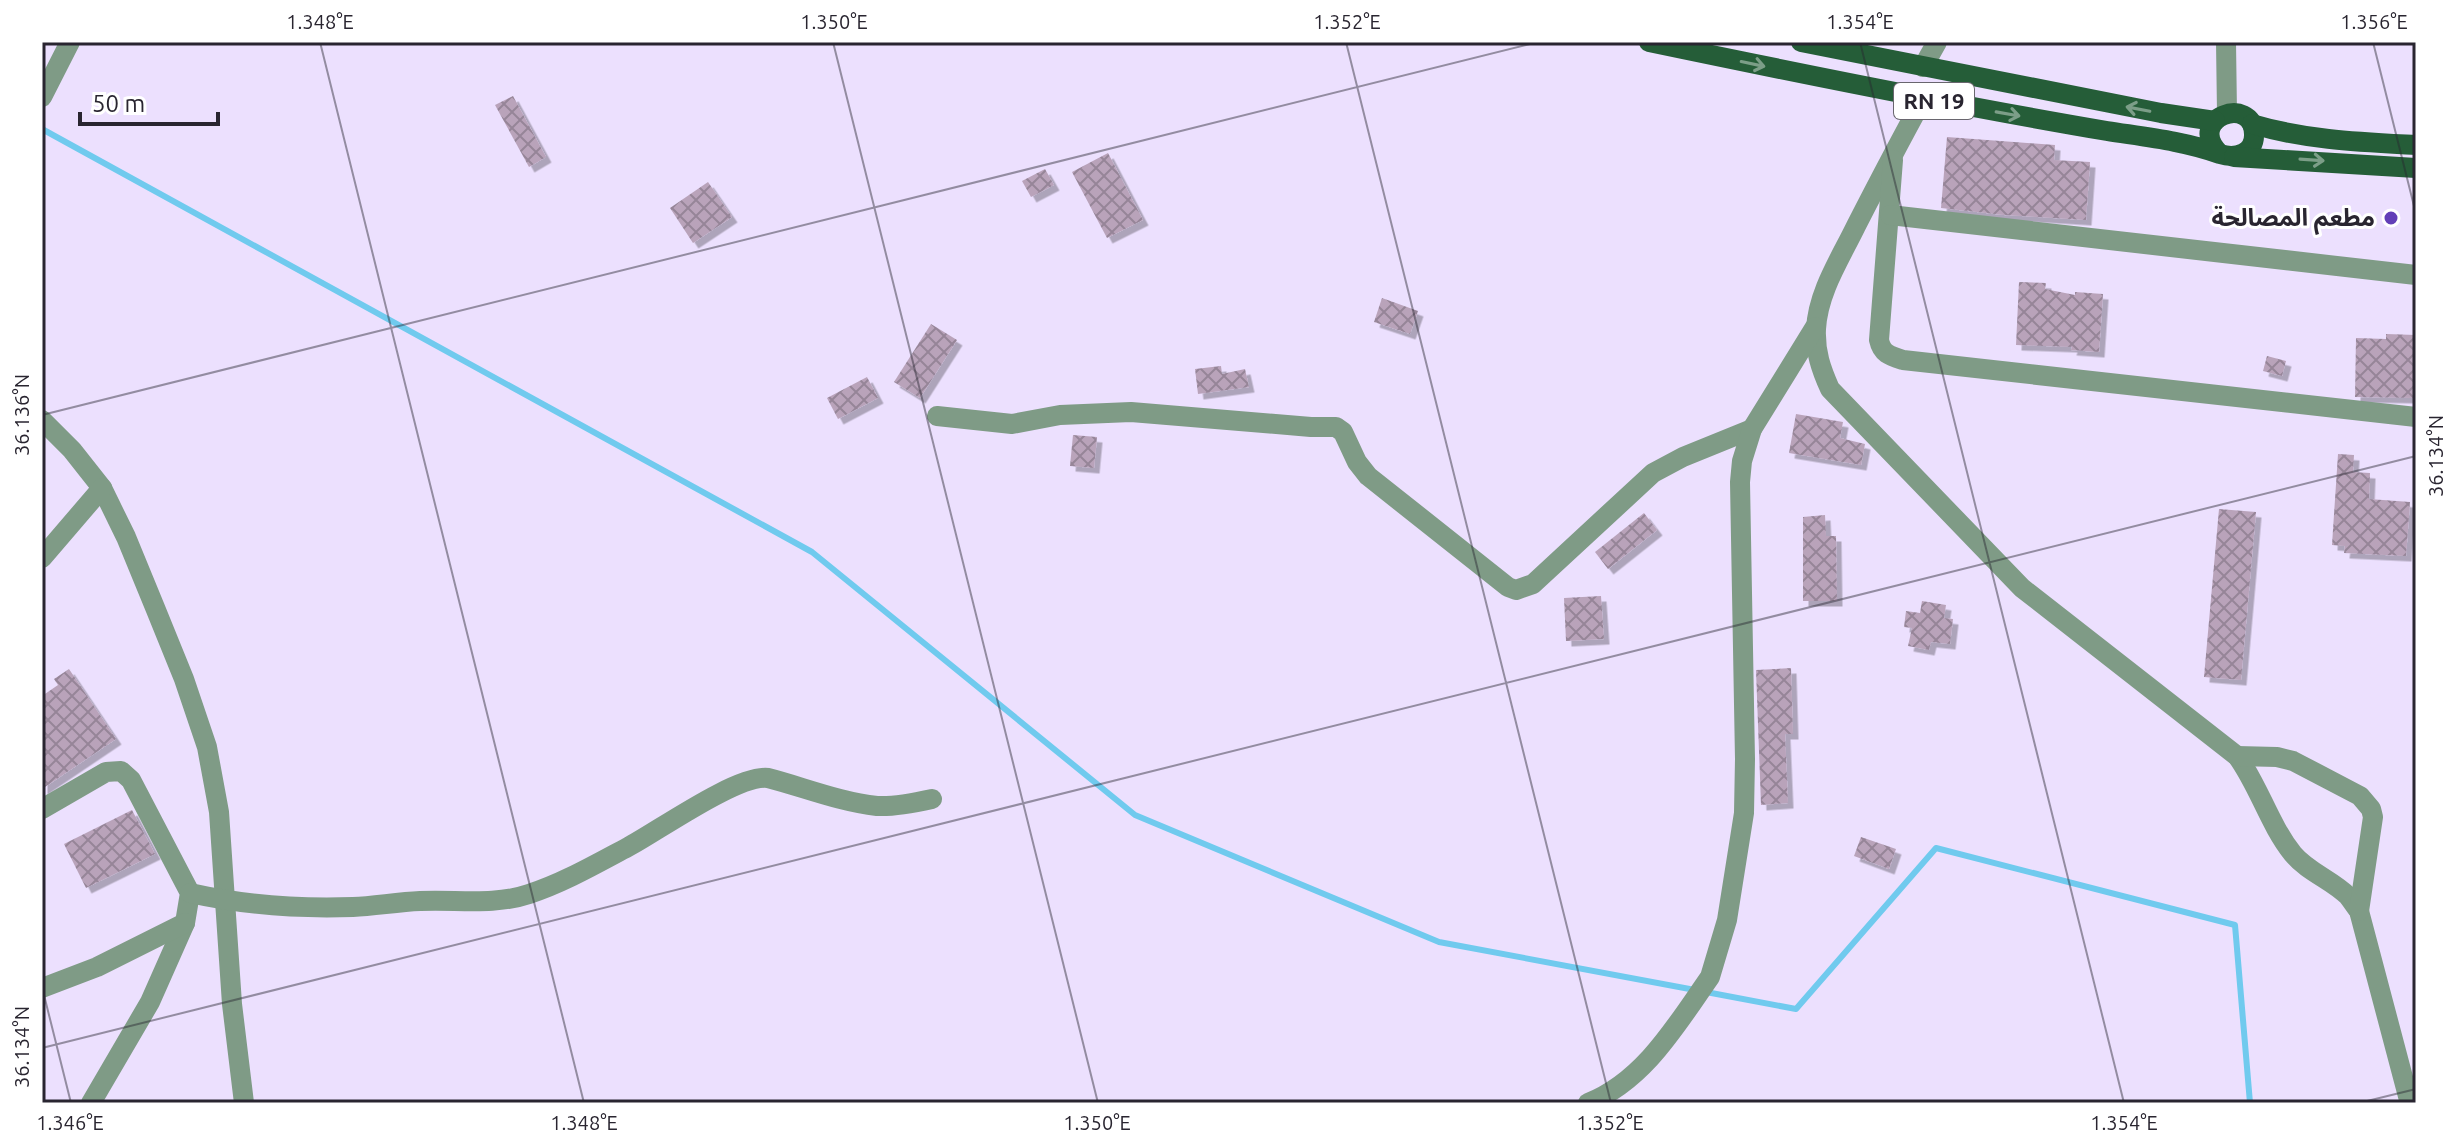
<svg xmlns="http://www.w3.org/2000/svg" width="2458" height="1145" font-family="Ubuntu,'Noto Sans Arabic',sans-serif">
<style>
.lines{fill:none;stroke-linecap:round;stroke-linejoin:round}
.stream{stroke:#70caee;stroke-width:6}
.building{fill:url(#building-cross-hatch);filter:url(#shadow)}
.street{stroke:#7f9b86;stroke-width:20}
.primary{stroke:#255d38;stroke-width:20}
.oneway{stroke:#7c9e88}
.ticks{fill:none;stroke:#292530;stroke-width:2;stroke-opacity:0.45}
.poi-dot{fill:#623fb7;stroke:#fff;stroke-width:3}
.labels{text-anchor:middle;stroke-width:6;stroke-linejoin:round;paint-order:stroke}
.shield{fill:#fff;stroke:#69666e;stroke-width:2}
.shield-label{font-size:22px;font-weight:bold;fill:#292530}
.poi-label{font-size:24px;font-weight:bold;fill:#292530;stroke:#fff;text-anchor:end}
.neatline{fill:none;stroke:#292530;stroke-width:3}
.ticks-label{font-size:20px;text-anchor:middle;fill:#292530}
</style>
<defs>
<pattern id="building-cross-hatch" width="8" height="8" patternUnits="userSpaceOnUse" patternTransform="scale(2)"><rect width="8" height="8" fill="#b9a3ba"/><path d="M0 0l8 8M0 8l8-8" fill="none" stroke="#968598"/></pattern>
<filter id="shadow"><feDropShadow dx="5.5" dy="5.5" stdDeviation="0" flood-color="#0004"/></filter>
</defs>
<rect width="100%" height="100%" fill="#ece0fe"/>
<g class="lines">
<g class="stream">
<path d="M 42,129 L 812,552 L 1135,815 L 1439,942 L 1695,990"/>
<path d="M 1706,992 L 1796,1009 L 1936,848 L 2235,925 L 2250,1103"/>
</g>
</g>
<g class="building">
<path d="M 513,96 L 546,157 L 529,167 L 495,105 Z"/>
<path d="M 1947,137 L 2055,145 L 2054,160 L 2090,162 L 2086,220 L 2004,215 L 1941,208 Z"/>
<path d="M 1108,153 L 1143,220 L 1107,238 L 1072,172 Z"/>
<path d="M 1045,169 L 1054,185 L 1031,197 L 1022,181 Z"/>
<path d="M 708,182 L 732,217 L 693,243 L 670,208 Z"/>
<path d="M 2019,282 L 2046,283 L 2045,289 L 2075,295 L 2075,292 L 2103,294 L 2099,352 L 2071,350 L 2072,347 L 2016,345 Z"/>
<path d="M 1382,298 L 1418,311 L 1410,334 L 1374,322 Z"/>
<path d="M 931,324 L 957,340 L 920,398 L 894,382 Z"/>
<path d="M 2386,334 L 2416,335 L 2416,398 L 2355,397 L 2356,338 L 2386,339 Z"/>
<path d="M 2267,356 L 2286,361 L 2282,376 L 2263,371 Z"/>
<path d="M 1221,366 L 1222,374 L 1245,369 L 1249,387 L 1198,394 L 1195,369 Z"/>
<path d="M 867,377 L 878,398 L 838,419 L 827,398 Z"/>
<path d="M 1796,414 L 1843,422 L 1840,438 L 1865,444 L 1861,465 L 1789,453 Z"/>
<path d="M 1073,435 L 1097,437 L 1094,468 L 1070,466 Z"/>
<path d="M 2338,454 L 2354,455 L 2353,472 L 2370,473 L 2369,499 L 2410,502 L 2406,556 L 2344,553 L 2345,546 L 2332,545 Z"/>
<path d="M 2219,509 L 2256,512 L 2241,680 L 2204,677 Z"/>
<path d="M 1644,513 L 1657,530 L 1608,569 L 1595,552 Z"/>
<path d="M 1825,515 L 1826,536 L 1836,536 L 1837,601 L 1803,601 L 1803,517 Z"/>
<path d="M 1601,596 L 1604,639 L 1566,641 L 1564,598 Z"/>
<path d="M 1922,601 L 1946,605 L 1944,618 L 1953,619 L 1950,644 L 1931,642 L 1929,650 L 1908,646 L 1912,628 L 1904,627 L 1906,611 L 1920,613 Z"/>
<path d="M 1791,668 L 1793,734 L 1785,734 L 1788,803 L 1761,805 L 1756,670 Z"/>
<path d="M 69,669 L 116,739 L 42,789 L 42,696 L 58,685 L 54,679 Z"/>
<path d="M 132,810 L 155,854 L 86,888 L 64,844 Z"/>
<path d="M 1861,837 L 1896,849 L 1889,869 L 1854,856 Z"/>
</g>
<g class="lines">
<g class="street">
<path d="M 2226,42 L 2227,113"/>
<path d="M 1923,67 L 1937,42"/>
<path d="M 42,97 L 70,42"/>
<path d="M 1923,99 C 1900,141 1878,183 1856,226 C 1840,259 1818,292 1816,329 C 1815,352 1821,369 1830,389 L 2022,588 L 2237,756 C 2259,786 2269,824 2293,854 C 2308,872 2332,880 2348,896 C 2352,901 2355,906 2359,911 L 2409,1100 L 2412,1103"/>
<path d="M 1893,160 L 1879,340 C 1882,354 1890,356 1903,360 L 2416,417"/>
<path d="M 1890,215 L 2416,275"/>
<path d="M 937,416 L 1012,424 L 1060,415 L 1131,412 L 1311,427 L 1336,427 L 1343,432 L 1357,462 L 1368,476 L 1508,587 L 1516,590 L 1533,584 L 1653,473 L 1683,457 L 1752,429"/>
<path d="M 42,420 L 72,450 L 102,488 L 126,537 L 156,610 L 184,679 L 207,747 L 219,812 L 232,1004 L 244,1103"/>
<path d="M 42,558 L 102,488"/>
<path d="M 2237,756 L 2277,757 L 2293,761 L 2360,796 L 2371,809 L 2373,817 L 2359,911"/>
<path d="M 42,809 L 106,772 L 121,771 L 131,780 L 190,893 L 185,923 L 150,1002 L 91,1103"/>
<path d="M 190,893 C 244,905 298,909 353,907 C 375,906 397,902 420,901 C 455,899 494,906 529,894 C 563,883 596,864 628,847 C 658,831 738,774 768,778 C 803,787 840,802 877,806 C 895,807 914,803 932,799"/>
<path d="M 42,988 L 97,967 L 185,923"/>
<path d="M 1588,1103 C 1644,1081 1677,1024 1710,977 L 1727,920 L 1744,813 L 1745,759 L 1740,482 L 1742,461 L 1752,429 L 1815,327"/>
</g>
<g class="primary">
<path d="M 1649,42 C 1802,74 1953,105 2107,131 C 2145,137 2184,141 2220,154 C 2235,159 2255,154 2254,134 C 2253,94 2185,118 2219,153"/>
<path d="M 1801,42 L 2161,113 L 2215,121"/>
<path d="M 2252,124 C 2306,140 2360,142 2416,145"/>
<path d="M 2234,157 L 2416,168"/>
</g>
</g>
<defs><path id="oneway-shaft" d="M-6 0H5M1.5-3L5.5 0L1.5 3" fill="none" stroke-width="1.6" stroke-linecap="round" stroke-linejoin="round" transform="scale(2)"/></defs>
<g class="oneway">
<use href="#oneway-shaft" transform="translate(1753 64) rotate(12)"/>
<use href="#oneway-shaft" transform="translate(2138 109) rotate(-169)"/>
<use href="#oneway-shaft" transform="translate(2008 114) rotate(10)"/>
<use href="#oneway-shaft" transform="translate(2312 160) rotate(4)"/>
</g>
<path class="ticks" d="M 320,42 L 584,1103M 833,42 L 1098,1103M 1346,42 L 1611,1103M 1860,42 L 2124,1103M 2373,42 L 2416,214M 42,415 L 1538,42M 42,987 L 71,1103M 42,1048 L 2416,456M 2359,1103 L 2416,1089"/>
<circle class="poi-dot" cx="2391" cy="218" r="8"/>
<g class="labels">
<rect class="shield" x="1894" y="83" width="80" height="36" rx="6"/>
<g class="shield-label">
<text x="1934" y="109">RN 19</text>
</g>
<g class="poi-label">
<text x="2375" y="226">مطعم المصالحة</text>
</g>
</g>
<rect width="2458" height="1145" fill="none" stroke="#ffffff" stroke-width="88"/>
<path d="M80 112v12h138v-12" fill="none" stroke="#292530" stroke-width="4"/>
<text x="92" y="112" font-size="24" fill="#292530" stroke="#ffffff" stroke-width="6" paint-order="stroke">50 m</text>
<rect x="44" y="44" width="2370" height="1057" class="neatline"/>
<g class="ticks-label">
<text x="320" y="29">1.348°E</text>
<text x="834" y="29">1.350°E</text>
<text x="1347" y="29">1.352°E</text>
<text x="1860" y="29">1.354°E</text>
<text x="2374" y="29">1.356°E</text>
<text transform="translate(22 415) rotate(-90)" y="7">36.136°N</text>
<text transform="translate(2436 456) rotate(-90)" y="7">36.134°N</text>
<text transform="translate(22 1047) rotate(-90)" y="7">36.134°N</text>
<text x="70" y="1130">1.346°E</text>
<text x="584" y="1130">1.348°E</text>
<text x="1097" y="1130">1.350°E</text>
<text x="1610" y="1130">1.352°E</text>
<text x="2124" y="1130">1.354°E</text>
</g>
</svg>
